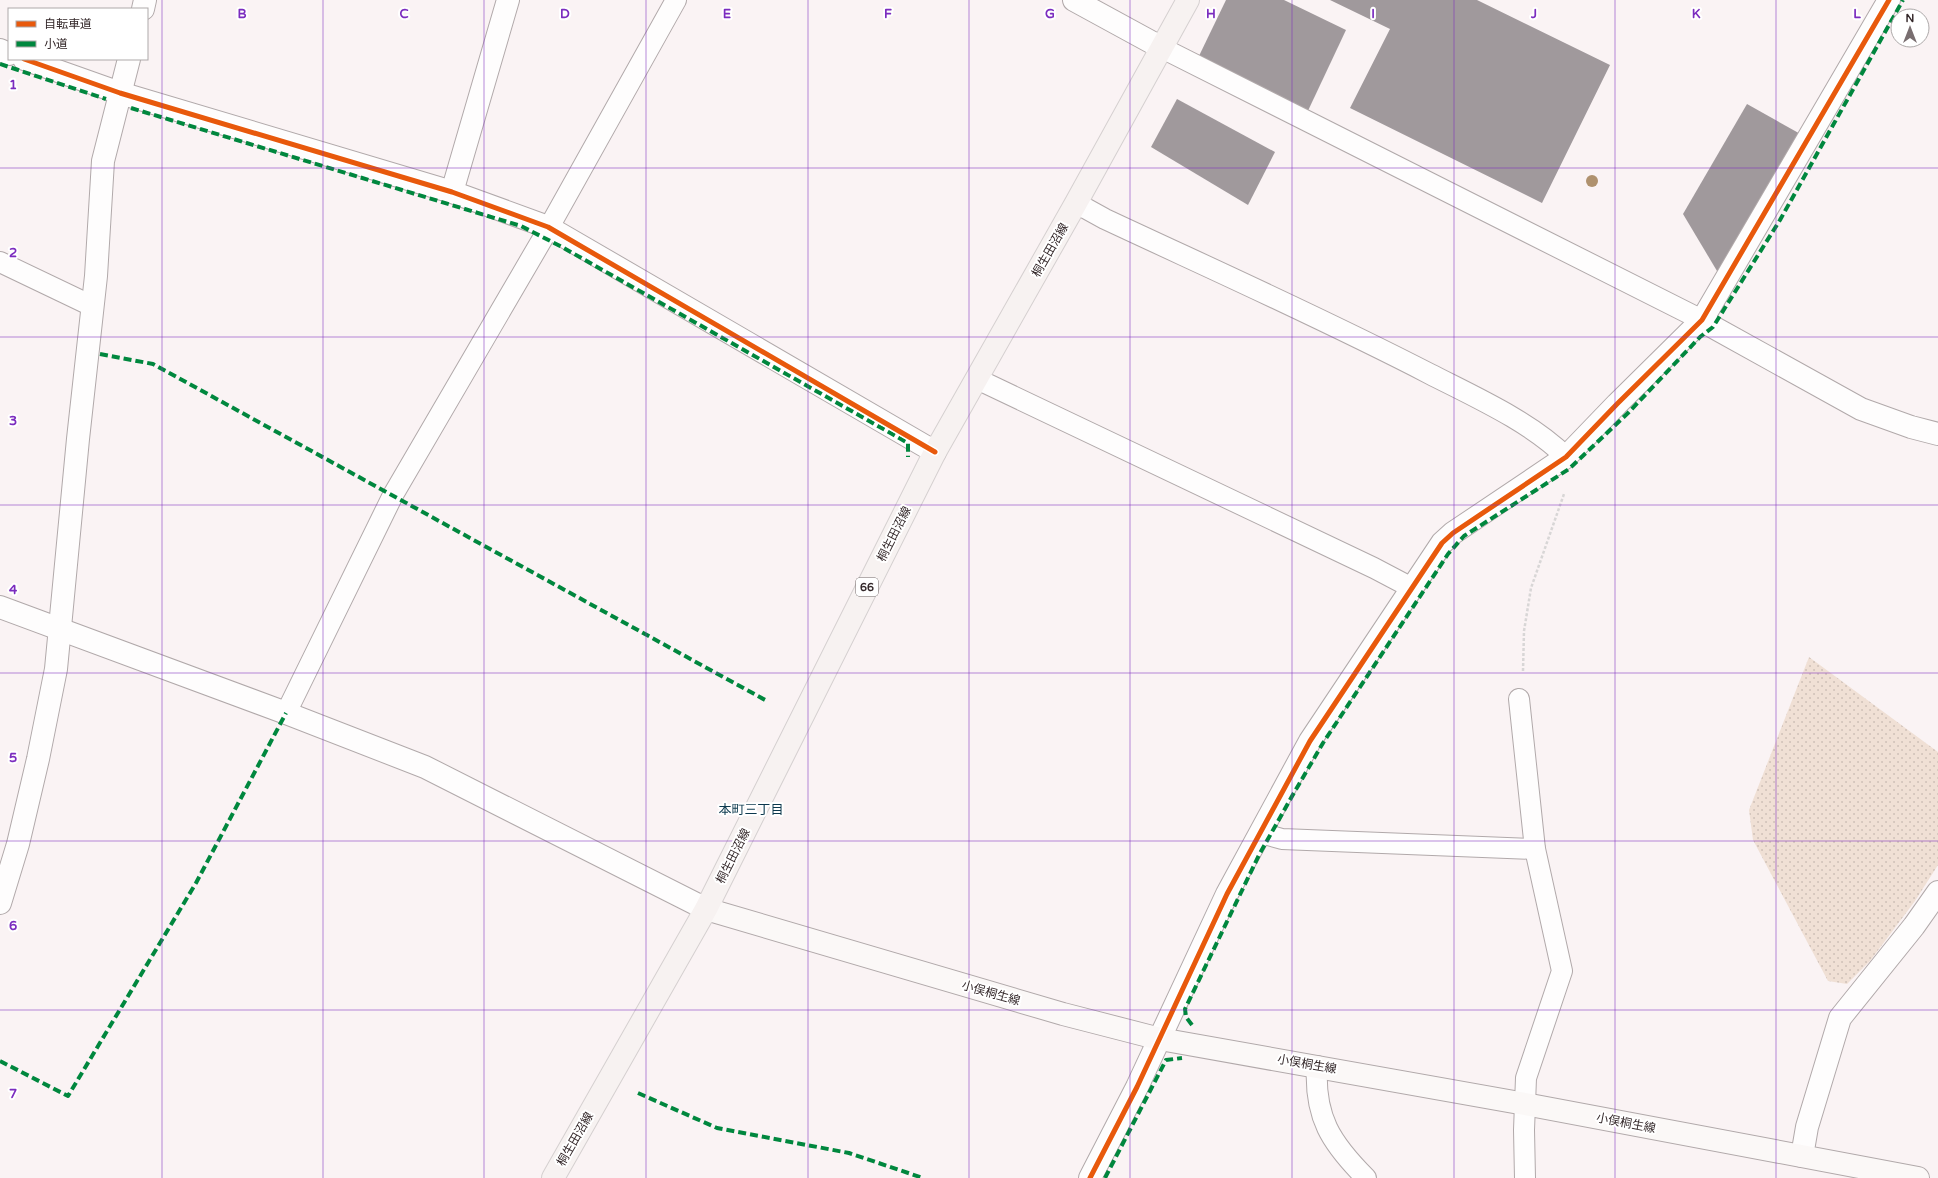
<svg xmlns="http://www.w3.org/2000/svg" width="1938" height="1178" font-family="'Varela Round','Noto Sans JP',sans-serif">
<style>
.grass{fill:url(#grass-dots)}
.building{fill:#a0999c}
.lines{fill:none;stroke-linecap:round;stroke-linejoin:round}
.service-casing{stroke:#b1a9aa;stroke-width:22}
.minor-casing{stroke:#b1a9aa;stroke-width:24}
.tertiary-casing{stroke:#b1a9aa;stroke-width:24}
.secondary-casing{stroke:#b1a9aa;stroke-width:24}
.primary-casing{stroke:#d5d0d0;stroke-width:24}
.path{stroke:#d8d6d6;stroke-width:2.5;stroke-dasharray:3 2;stroke-linecap:butt}
.service{stroke:#fefdfd;stroke-width:20}
.minor{stroke:#fefdfd;stroke-width:22}
.tertiary{stroke:#fefdfd;stroke-width:22}
.secondary{stroke:#fbf8f7;stroke-width:22}
.primary{stroke:#f7f2f1;stroke-width:22}
.quiet{stroke:#00873e;stroke-width:4;stroke-dasharray:8 4;stroke-linecap:butt}
.cycleway-casing{stroke:#fff;stroke-width:8}
.cycleway{stroke:#e8590c;stroke-width:5}
.tree{fill:#af916e}
.grid{fill:none;stroke:#7b2cbf;stroke-width:1;stroke-opacity:0.55}
.labels{text-anchor:middle;stroke-width:4;stroke-linejoin:round;paint-order:stroke}
.shield{fill:#fff;stroke:#706869;stroke-width:1}
.shield-label{font-size:11px;font-weight:bold;fill:#332729}
.street-label{font-size:12px;fill:#332729;stroke:#fff}
.neighbourhood-label{font-size:13px;fill:#0b384d;stroke:#fff}
.grid-label{font-size:13px;text-anchor:middle;font-weight:bold;fill:#7b2cbf;stroke:#fff;stroke-width:4;stroke-linejoin:round;paint-order:stroke}
</style>
<defs>
<pattern id="grass-dots" width="8" height="8" patternUnits="userSpaceOnUse"><rect width="8" height="8" fill="#f0e0d5"/><path d="M2 2h.1M6 6h.1" fill="none" stroke="#cec0b7" stroke-width="1.8" stroke-linecap="round"/></pattern>
</defs>
<rect width="100%" height="100%" fill="#faf3f4"/>
<path class="grass" d="M 1809,657 L 1938,752 L 1938,865 L 1915,901 L 1870,961 L 1847,984 L 1828,981 L 1753,840 L 1749,810 Z"/>
<g class="building">
<path d="M 1226,0 L 1284,0 L 1346,30 L 1306,115 L 1198,58 Z"/>
<path d="M 1330,0 L 1477,0 L 1610,65 L 1542,203 L 1350,108 L 1390,29 Z"/>
<path d="M 1177,99 L 1275,152 L 1248,205 L 1151,147 Z"/>
<path d="M 1747,104 L 1804,136 L 1720,276 L 1683,214 Z"/>
</g>
<g class="lines">
<g class="service-casing">
<g id="service">
<path d="M 1162,48 L 1702,320"/>
<path d="M 1076,203 L 1105,219 C 1214,270 1324,319 1430,374 C 1475,397 1531,422 1566,457"/>
<path d="M 0,262 L 92,306"/>
<path d="M 977,379 L 1374,568 L 1412,588"/>
<path d="M 1519,699 L 1535,849 L 1562,971 L 1526,1078 L 1524,1130 L 1525,1178"/>
<path d="M 286,713 L 393,495 L 543,238 L 676,0"/>
<path d="M 1261,833 L 1282,839 L 1535,849"/>
<path d="M 1317,1066 C 1314,1117 1331,1143 1366,1178"/>
</g>
</g>
<g class="minor-casing">
<g id="minor">
<path d="M 1074,0 L 1162,48"/>
<path d="M 143,9 L 145,0"/>
<path d="M 0,50 L 9,54"/>
<path d="M 24,59 L 120,93 L 452,192 L 548,227 L 935,452"/>
<path d="M 452,192 L 508,0"/>
<path d="M 1702,320 L 1713,327 L 1861,409 L 1911,427 L 1938,434"/>
<path d="M 0,903 L 18,844 L 38,759 L 56,669 L 78,439 L 96,276 L 103,161 L 129,59"/>
<path d="M 1802,1156 L 1807,1127 L 1840,1018 L 1914,926 L 1938,892"/>
<path d="M 1090,1178 L 1137,1087 L 1227,894 L 1310,741 L 1442,543 L 1453,533 L 1566,457 L 1617,404 L 1702,320 L 1889,0"/>
</g>
</g>
<g class="tertiary-casing">
<path id="tertiary" d="M 0,607 L 286,713 L 425,767 L 706,909"/>
</g>
<g class="secondary-casing">
<path id="secondary" d="M 706,909 L 1063,1014 L 1160,1039 L 1525,1104 L 1918,1178"/>
</g>
<g class="primary-casing">
<path id="primary" d="M 553,1178 L 706,909 L 935,452 L 1076,203 L 1188,0"/>
</g>
<path class="path" d="M 1523,671 L 1524,631 L 1531,588 L 1564,494"/>
<use href="#service" class="service"/>
<use href="#minor" class="minor"/>
<use href="#tertiary" class="tertiary"/>
<use href="#secondary" class="secondary"/>
<use href="#primary" class="primary"/>
<g class="quiet">
<path d="M 0,64 L 106,99"/>
<path d="M 131,108 L 521,226 L 562,247 L 908,443 L 908,457"/>
<path d="M 100,354 L 153,364 L 767,701"/>
<path d="M 1192,1025 L 1186,1017 L 1185,1009 L 1259,855 L 1291,798 L 1323,743 L 1448,554 L 1464,536 L 1569,469 L 1629,412 L 1700,337 L 1713,327 L 1780,220 L 1903,0"/>
<path d="M 0,1061 L 68,1096 L 196,883 L 286,713"/>
<path d="M 638,1093 L 717,1128 L 849,1153 L 923,1178"/>
<path d="M 1105,1178 L 1166,1060 L 1182,1058"/>
</g>
<g class="cycleway-casing">
<g id="cycleway">
<path d="M 24,59 L 120,93 L 452,192 L 548,227 L 935,452"/>
<path d="M 1090,1178 L 1137,1087 L 1227,894 L 1310,741 L 1442,543 L 1453,533 L 1566,457 L 1617,404 L 1702,320 L 1889,0"/>
</g>
</g>
<use href="#cycleway" class="cycleway"/>
</g>
<circle class="tree" cx="1592" cy="181" r="6"/>
<path class="grid" d="M 162,0 L 162,1178M 323,0 L 323,1178M 484,0 L 484,1178M 646,0 L 646,1178M 808,0 L 808,1178M 969,0 L 969,1178M 1130,0 L 1130,1178M 1292,0 L 1292,1178M 1454,0 L 1454,1178M 1615,0 L 1615,1178M 1776,0 L 1776,1178M 0,168 L 1938,168M 0,337 L 1938,337M 0,505 L 1938,505M 0,673 L 1938,673M 0,841 L 1938,841M 0,1010 L 1938,1010"/>
<g class="labels">
<rect class="shield" x="856" y="578" width="22" height="18" rx="3"/>
<g class="shield-label">
<text x="867" y="591">66</text>
</g>
<g class="street-label">
<text transform="translate(1050 250) rotate(-60)" y="4">桐生田沼線</text>
<text transform="translate(894 534) rotate(-63)" y="4">桐生田沼線</text>
<text transform="translate(733 856) rotate(-63)" y="4">桐生田沼線</text>
<text transform="translate(991 993) rotate(16)" y="4">小俣桐生線</text>
<text transform="translate(1307 1064) rotate(10)" y="4">小俣桐生線</text>
<text transform="translate(1626 1123) rotate(11)" y="4">小俣桐生線</text>
<text transform="translate(575 1139) rotate(-60)" y="4">桐生田沼線</text>
</g>
<g class="neighbourhood-label">
<text x="751" y="814">本町三丁目</text>
</g>
</g>
<g class="grid-label">
<text x="242" y="18">B</text>
<text x="404" y="18">C</text>
<text x="565" y="18">D</text>
<text x="727" y="18">E</text>
<text x="888" y="18">F</text>
<text x="1050" y="18">G</text>
<text x="1211" y="18">H</text>
<text x="1373" y="18">I</text>
<text x="1534" y="18">J</text>
<text x="1696" y="18">K</text>
<text x="1857" y="18">L</text>
<text x="13" y="89">1</text>
<text x="13" y="257">2</text>
<text x="13" y="425">3</text>
<text x="13" y="594">4</text>
<text x="13" y="762">5</text>
<text x="13" y="930">6</text>
<text x="13" y="1098">7</text>
</g>
<rect x="8" y="8" width="140" height="52" fill="#ffffff" stroke="#ada9a9"/>
<rect x="16" y="21" width="20" height="6" fill="#e8590c" stroke="#ada9a9"/>
<text x="44" y="28" font-size="12" fill="#332729">自転車道</text>
<rect x="16" y="41" width="20" height="6" fill="#00873e" stroke="#ada9a9"/>
<text x="44" y="48" font-size="12" fill="#332729">小道</text>
<g transform="translate(1910 28)"><circle r="19" fill="#ffffff" stroke="#ada9a9"/>
<path d="M0-3L7 15L0 10L-7 15Z" fill="#796e70"/>
<text y="-6" font-size="11" font-weight="bold" text-anchor="middle" fill="#332729">N</text>
</g>
</svg>
